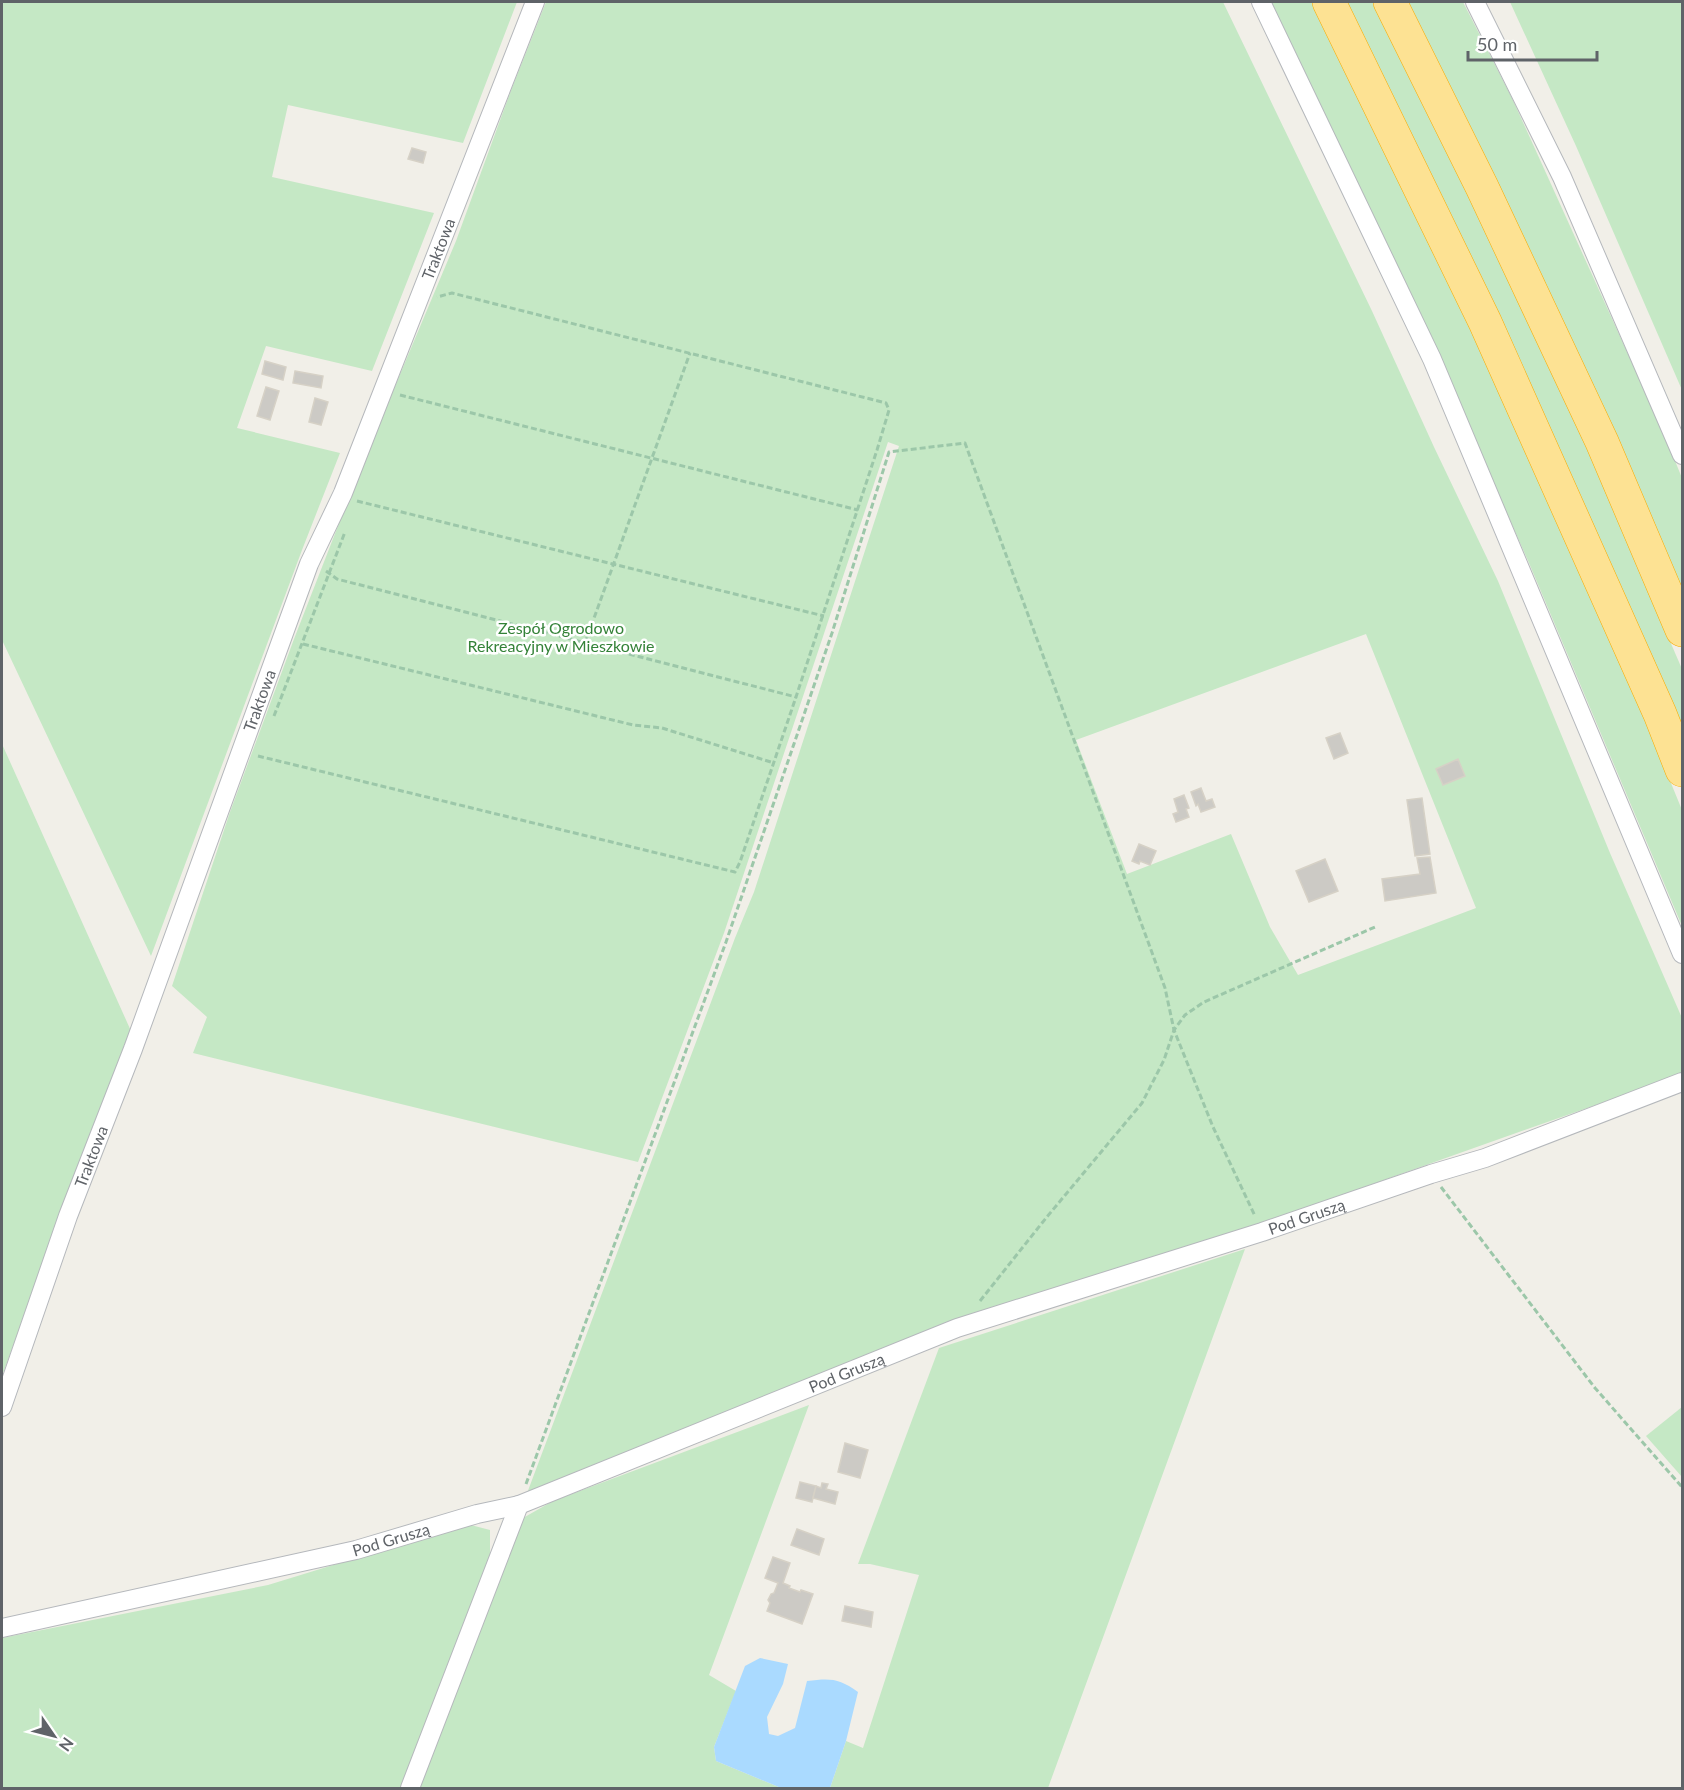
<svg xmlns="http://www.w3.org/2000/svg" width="1684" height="1790" font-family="Lato,sans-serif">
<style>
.green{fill:#c5e8c5;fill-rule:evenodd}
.water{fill:#aadaff}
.building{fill:#cccac5;stroke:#d6d1c6;stroke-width:1.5}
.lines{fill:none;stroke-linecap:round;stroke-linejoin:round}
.minor-casing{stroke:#b5b8bc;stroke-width:20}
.motorway-casing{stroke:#f9ab00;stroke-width:34}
.path{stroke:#9cc7a9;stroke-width:3;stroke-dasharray:6 3;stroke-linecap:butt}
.minor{stroke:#fff;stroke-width:18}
.motorway{stroke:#fde293;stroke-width:33}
.labels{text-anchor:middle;stroke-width:5;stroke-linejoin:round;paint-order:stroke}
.street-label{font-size:16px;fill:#5f6368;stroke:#fff}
.park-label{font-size:16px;fill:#348238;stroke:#fff}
</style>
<rect width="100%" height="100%" fill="#f1efe8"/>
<g class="green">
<path d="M 2,2 L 517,2 L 463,143 L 288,105 L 272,177 L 434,213 L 372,371 L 266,346 L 237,428 L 340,453 L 302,550 L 151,956 L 2,640 Z"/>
<path d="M 546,2 L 1223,2 L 1372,311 L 1434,447 L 1498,581 L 1610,853 L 1682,1018 L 1682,1075 C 1295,1209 911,1353 526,1496 L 735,938 L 754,892 L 899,446 L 888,442 L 724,933 L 638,1162 L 193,1053 L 207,1017 L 172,986 L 230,812 L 294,639 L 359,472 L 456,241 L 510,93 ZM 1366,634 L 1476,908 L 1298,975 L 1270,927 L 1231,834 L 1127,874 L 1076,740 Z"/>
<path d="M 1267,2 L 1315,2 L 1455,291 L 1628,678 L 1682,810 L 1682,926 L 1529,563 L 1423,324 Z"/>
<path d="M 1345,2 L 1376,2 L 1490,237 L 1584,442 L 1682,669 L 1682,743 Z"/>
<path d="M 1404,2 L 1463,2 L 1512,98 L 1662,429 L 1682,478 L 1682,605 Z"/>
<path d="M 1510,2 L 1682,2 L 1682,390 L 1576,146 Z"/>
<path d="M 2,744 L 131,1031 L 102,1103 L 2,1376 Z"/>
<path d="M 1245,1249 L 1048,1788 L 830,1788 L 846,1741 L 863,1748 L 919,1575 L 870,1564 L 858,1564 L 939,1348 Z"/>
<path d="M 809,1405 L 709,1675 L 736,1691 L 714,1747 L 716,1761 L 781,1788 L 418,1788 L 523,1518 L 553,1501 Z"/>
<path d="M 1682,1407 L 1682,1477 L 1646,1436 Z"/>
<path d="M 467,1524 L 490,1530 L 490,1561 L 407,1788 L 2,1788 L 2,1638 L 268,1585 Z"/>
</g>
<path class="water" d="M 760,1658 L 788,1664 L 783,1684 L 767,1717 L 769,1734 L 778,1736 L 795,1728 L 807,1681 C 830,1678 839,1678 858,1692 L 846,1741 L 830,1788 L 781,1788 L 716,1761 L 714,1747 L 745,1666 Z"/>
<g class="building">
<path d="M 412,148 L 426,152 L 423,163 L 408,159 Z"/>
<path d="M 265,361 L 286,367 L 283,380 L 262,374 Z"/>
<path d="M 295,371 L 323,376 L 321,388 L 293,383 Z"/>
<path d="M 266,387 L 279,391 L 270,420 L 257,416 Z"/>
<path d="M 315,398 L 328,402 L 321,425 L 309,422 Z"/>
<path d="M 1340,733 L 1348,753 L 1334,759 L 1326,738 Z"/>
<path d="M 1458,759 L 1465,776 L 1443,785 L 1436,769 Z"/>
<path d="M 1201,788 L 1206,801 L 1212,799 L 1215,807 L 1201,812 L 1198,804 L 1196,806 L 1191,792 Z"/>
<path d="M 1184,795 L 1189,808 L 1186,809 L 1189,817 L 1176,822 L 1173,814 L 1178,812 L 1174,799 Z"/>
<path d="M 1422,798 L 1430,854 L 1415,856 L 1407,800 Z"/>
<path d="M 1139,844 L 1156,851 L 1150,865 L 1140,861 L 1139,864 L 1132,861 Z"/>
<path d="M 1430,857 L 1436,893 L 1385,901 L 1382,879 L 1420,874 L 1417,858 Z"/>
<path d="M 1325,859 L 1338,891 L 1309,902 L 1296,871 Z"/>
<path d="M 845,1443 L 868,1450 L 860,1478 L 838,1472 Z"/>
<path d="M 800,1482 L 816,1486 L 812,1502 L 796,1498 Z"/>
<path d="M 822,1483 L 828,1484 L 826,1489 L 838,1492 L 835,1504 L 813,1498 L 816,1486 L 821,1488 Z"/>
<path d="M 797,1529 L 824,1539 L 819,1555 L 791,1545 Z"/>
<path d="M 773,1557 L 790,1563 L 783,1583 L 790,1586 L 789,1588 L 800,1592 L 801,1590 L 813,1594 L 802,1624 L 767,1611 L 770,1603 L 768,1600 L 771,1594 L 774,1593 L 778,1583 L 765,1578 Z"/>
<path d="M 845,1606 L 873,1612 L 871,1627 L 842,1621 Z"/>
</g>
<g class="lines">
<g class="minor-casing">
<g id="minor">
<path d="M 1261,2 L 1432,359 L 1682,954"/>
<path d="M 1475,2 L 1562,177 L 1682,455"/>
<path id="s1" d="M 2,1407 L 68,1216 L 133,1049 L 309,564 L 343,493 L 535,2"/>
<path id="s2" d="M 2,1628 L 356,1550 L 477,1514 L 519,1505 L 957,1328 L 1262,1232 L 1431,1174 L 1485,1158 L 1682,1082"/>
<path d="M 410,1788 L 519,1505"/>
</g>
</g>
<g class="motorway-casing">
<g id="motorway">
<path d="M 1329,2 L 1485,322 L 1660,714 L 1682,770"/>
<path d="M 1390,2 L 1482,187 L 1602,442 L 1682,630"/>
</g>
</g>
<g class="path">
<path d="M 400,395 L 858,510"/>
<path d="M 357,501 L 824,616"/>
<path d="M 326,571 L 337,579 L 796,697 L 877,450 L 889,410 L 886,403 L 452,293 L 437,297"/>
<path d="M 585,643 L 690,353"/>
<path d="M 303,644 L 633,725 L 662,728 L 774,763"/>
<path d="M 274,716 L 345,532"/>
<path d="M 258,756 L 735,872 L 740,862 L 796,697"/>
<path d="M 1441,1187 L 1595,1388 L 1682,1487"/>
<path d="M 980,1301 L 1046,1218 L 1142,1103 L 1164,1060 L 1174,1030 L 1185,1015 L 1204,1002 L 1375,927"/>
<path d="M 526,1484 L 726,942 L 832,633 L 889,452 L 965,443 L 1165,988 L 1174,1030 L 1213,1127 L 1255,1216"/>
</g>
<use href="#minor" class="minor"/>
<use href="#motorway" class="motorway"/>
</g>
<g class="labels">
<g class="street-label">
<text dy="6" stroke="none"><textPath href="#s1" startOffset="1238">Traktowa</textPath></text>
<text dy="6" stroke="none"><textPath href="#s1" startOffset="752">Traktowa</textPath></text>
<text dy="6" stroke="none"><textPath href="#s1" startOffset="266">Traktowa</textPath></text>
<text dy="6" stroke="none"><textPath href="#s2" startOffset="1371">Pod Gruszą</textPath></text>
<text dy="6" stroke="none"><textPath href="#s2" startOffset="885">Pod Gruszą</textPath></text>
<text dy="6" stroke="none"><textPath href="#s2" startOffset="399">Pod Gruszą</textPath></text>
</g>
<g class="park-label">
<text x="561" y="634">Zespół Ogrodowo<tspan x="561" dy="18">Rekreacyjny w Mieszkowie</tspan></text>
</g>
</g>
<rect width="1684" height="1790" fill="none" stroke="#5f6368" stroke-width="6"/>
<g transform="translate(54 1736) rotate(125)" stroke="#ffffff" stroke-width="4.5" paint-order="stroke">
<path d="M0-4.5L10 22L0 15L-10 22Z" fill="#5f6368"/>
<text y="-9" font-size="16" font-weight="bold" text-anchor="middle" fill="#5f6368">N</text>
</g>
<path d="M1468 51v9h129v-9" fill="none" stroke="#5f6368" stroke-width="3"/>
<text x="1477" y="51" font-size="18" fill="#5f6368" stroke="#ffffff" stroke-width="4.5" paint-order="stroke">50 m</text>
</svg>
